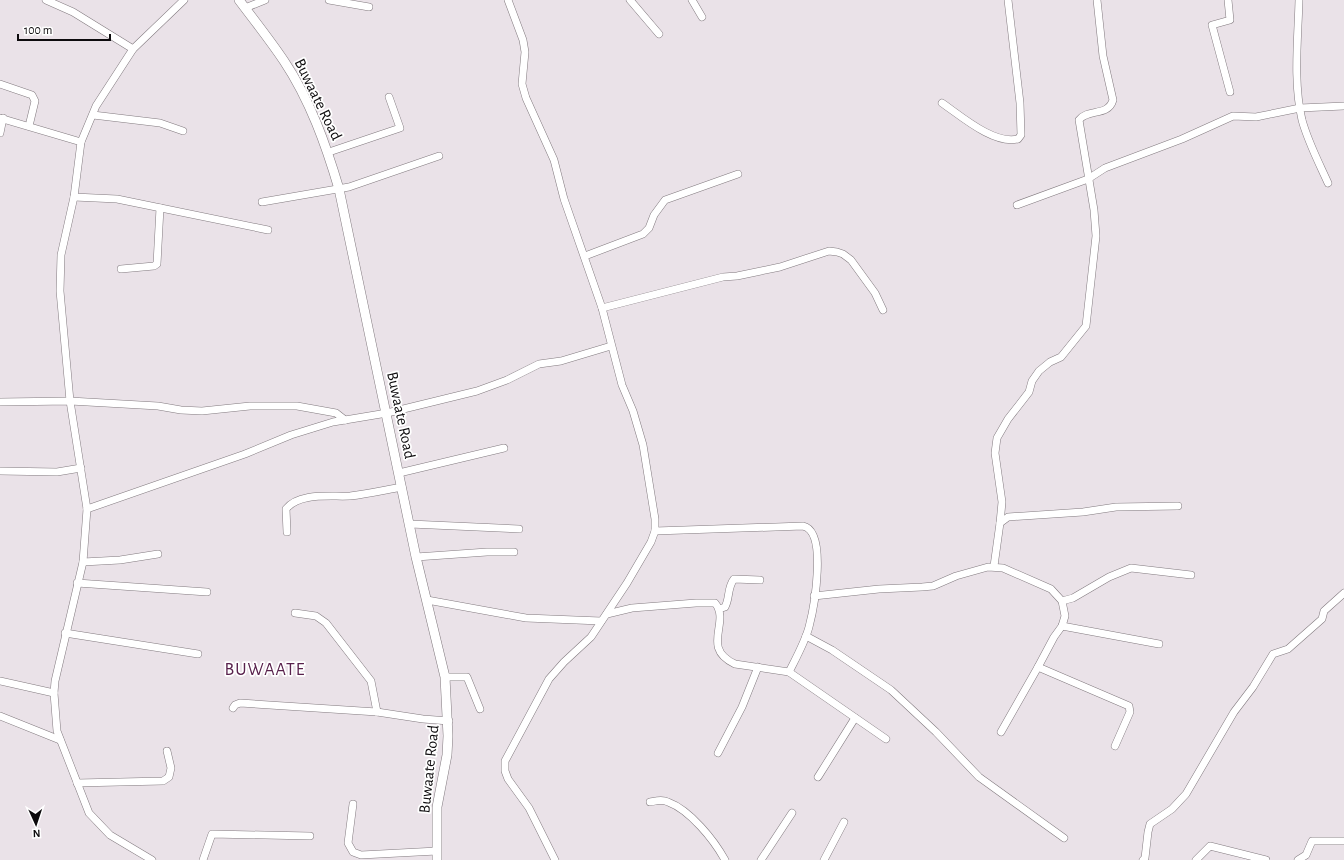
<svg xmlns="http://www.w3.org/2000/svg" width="1344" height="860" font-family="'Alegreya Sans',sans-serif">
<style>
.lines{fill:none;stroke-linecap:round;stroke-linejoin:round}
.minor-casing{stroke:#827a7f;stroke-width:8}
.tertiary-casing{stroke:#827a7f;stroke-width:10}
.minor{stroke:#fff;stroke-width:7}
.tertiary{stroke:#fff;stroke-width:9}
.labels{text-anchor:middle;stroke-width:3.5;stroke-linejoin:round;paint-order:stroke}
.street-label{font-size:16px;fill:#0d0b0d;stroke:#fff}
.quarter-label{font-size:18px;letter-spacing:1px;fill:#58214c;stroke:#fff}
</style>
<rect width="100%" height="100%" fill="#eae2e8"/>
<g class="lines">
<g class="minor-casing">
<g id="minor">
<path d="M 46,0 L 73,12 L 133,49"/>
<path d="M 329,0 L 369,7"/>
<path d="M 508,0 L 523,40 L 525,52 L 522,84 L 526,98 L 554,160 L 564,199 L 602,308 L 622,385 L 633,411 L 643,445 L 655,519 L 655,531 L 651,542 L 627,583 L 591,637 L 564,662 L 549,679 L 505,761 L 505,771 L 508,779 L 529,808 L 555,860"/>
<path d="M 630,0 L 659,34"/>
<path d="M 692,0 L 702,17"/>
<path d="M 1228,0 L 1230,20 L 1212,25 L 1230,92"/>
<path d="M 1299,0 C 1298,40 1293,81 1302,120 C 1308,142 1319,163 1328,183"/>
<path d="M 245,8 L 265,0"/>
<path d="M 0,84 L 32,95 L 35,101 L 29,126"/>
<path d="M 942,103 C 961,116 994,145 1018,139 L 1021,135 L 1020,103 L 1008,0"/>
<path d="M 93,115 L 160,123 L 183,131"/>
<path d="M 0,118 L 81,142"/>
<path d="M 0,133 L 3,118"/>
<path d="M 329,152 L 400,128 L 389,97"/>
<path d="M 74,197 L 117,199 L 268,230"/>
<path d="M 262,202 L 349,187 L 439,156"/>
<path d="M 1017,205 L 1088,179 L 1105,168 L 1182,139 L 1233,116 L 1256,117 L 1300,108 L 1344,106"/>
<path d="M 585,256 L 643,234 L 649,228 L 654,215 L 665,200 L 738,174"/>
<path d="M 121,269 L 154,266 L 157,264 L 160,208"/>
<path d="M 602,308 L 723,277 L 737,276 L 780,267 L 829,251 L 837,252 L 843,254 L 851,260 L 875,293 L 883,310"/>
<path d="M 0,402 L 70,401 L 158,406 L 181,410 L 202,411 L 250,406 L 297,406 L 336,413 L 345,420"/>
<path d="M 0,471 L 57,472 L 81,468"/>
<path d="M 399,473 L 504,448"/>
<path d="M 87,509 L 245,454 L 291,435 L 333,422 L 387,413 L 477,391 L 507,380 L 539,364 L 561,361 L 611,346"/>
<path d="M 1000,523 L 1002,502 L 995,453 L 997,438 L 1008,419 L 1029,392 L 1032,381 L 1039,371 L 1050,362 L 1061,357 L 1086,326 L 1096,236 L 1094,210 L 1079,120 C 1088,108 1108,117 1113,100 L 1103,56 L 1097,0"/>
<path d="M 410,524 L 519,529"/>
<path d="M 655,531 L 803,526 C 828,531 814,608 809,627 C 805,642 796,658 789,672"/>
<path d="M 287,532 L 286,509 C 299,492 331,497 350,496 C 368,494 385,490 402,487"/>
<path d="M 416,557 L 487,552 L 514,552"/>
<path d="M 83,562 L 120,560 L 158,554"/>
<path d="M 994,566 L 1000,523 L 1008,517 L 1083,512 L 1116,507 L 1178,506"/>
<path d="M 77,583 L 207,592"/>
<path d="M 814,596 L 879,589 L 922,587 L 933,586 L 956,576 L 988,567 L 1003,568 L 1051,589 L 1062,601 L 1065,616 L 1062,626 L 1054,637 L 1038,667 L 1129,706 L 1130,712 L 1115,746"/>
<path d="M 427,600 L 526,618 L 601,621"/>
<path d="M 1062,601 L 1073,598 L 1109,577 L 1131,568 L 1191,575"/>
<path d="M 719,609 L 725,607 C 730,598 727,588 734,579 L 760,580"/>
<path d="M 295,613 L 316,616 L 326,623 L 371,681 L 377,712"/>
<path d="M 607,614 L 632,608 L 696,603 L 715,603 C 731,622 700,648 735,664 L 789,672 L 886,739"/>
<path d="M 1062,626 L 1159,644"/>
<path d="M 65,633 L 198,654"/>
<path d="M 806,636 L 832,650 L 891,690 L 936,732 L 979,777 L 1064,838"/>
<path d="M 445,677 L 467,677 L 480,709"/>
<path d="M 0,681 L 54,693"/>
<path d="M 233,708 L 235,705 L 240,703 L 377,712 L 423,719 L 449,721"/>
<path d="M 0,716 L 60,740"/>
<path d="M 1001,732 L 1038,667"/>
<path d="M 718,753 L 742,707 L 758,667"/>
<path d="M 818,777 L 855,718"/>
<path d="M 77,783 L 163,781 L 169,777 L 171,768 L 167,751"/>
<path d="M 650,802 C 656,801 662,799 668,802 C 690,810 714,840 725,860"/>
<path d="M 353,804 L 348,843 L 353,852 L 361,855 L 437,851"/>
<path d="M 152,860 L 110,835 L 89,813 L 57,731 L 54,693 L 55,681 L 83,562 L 87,509 L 70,401 L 60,291 L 61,255 L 74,197 L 81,142 L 96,106 L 133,49 L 184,0"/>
<path d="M 203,860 L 212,834 L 310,836"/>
<path d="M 761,860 L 792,813"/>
<path d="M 824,860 L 844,822"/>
<path d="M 1143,860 L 1145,858 L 1148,832 L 1150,824 L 1172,809 L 1186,794 L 1234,712 L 1253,687 L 1273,654 L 1288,649 L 1322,619 L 1324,611 L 1344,593"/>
<path d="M 1196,860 L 1210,846 L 1266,860"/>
<path d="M 1298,860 L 1306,855 L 1312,841 L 1344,841"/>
</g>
</g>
<g class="tertiary-casing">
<path id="tertiary" d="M 239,0 C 254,20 270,40 284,61 C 310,100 326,145 339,189 L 416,557 L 445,677 L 448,736 L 447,755 L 437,807 L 437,860"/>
</g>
<use href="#minor" class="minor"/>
<use href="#tertiary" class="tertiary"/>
</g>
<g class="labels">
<g class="street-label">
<text transform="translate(319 99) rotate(64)" y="6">Buwaate Road</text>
<text transform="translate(402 415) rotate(78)" y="6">Buwaate Road</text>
<text transform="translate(428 769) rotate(-84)" y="6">Buwaate Road</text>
</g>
<g class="quarter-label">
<text x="265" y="675">BUWAATE</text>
</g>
</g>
<g transform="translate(36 824) rotate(177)" stroke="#ffffff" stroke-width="3" paint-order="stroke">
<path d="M0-3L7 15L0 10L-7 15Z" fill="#0d0b0d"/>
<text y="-6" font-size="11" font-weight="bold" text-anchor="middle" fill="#0d0b0d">N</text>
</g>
<path d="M18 34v6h92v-6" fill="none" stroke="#0d0b0d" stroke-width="2"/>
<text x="24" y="34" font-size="12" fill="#0d0b0d" stroke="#ffffff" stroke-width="3" paint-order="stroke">100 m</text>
</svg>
